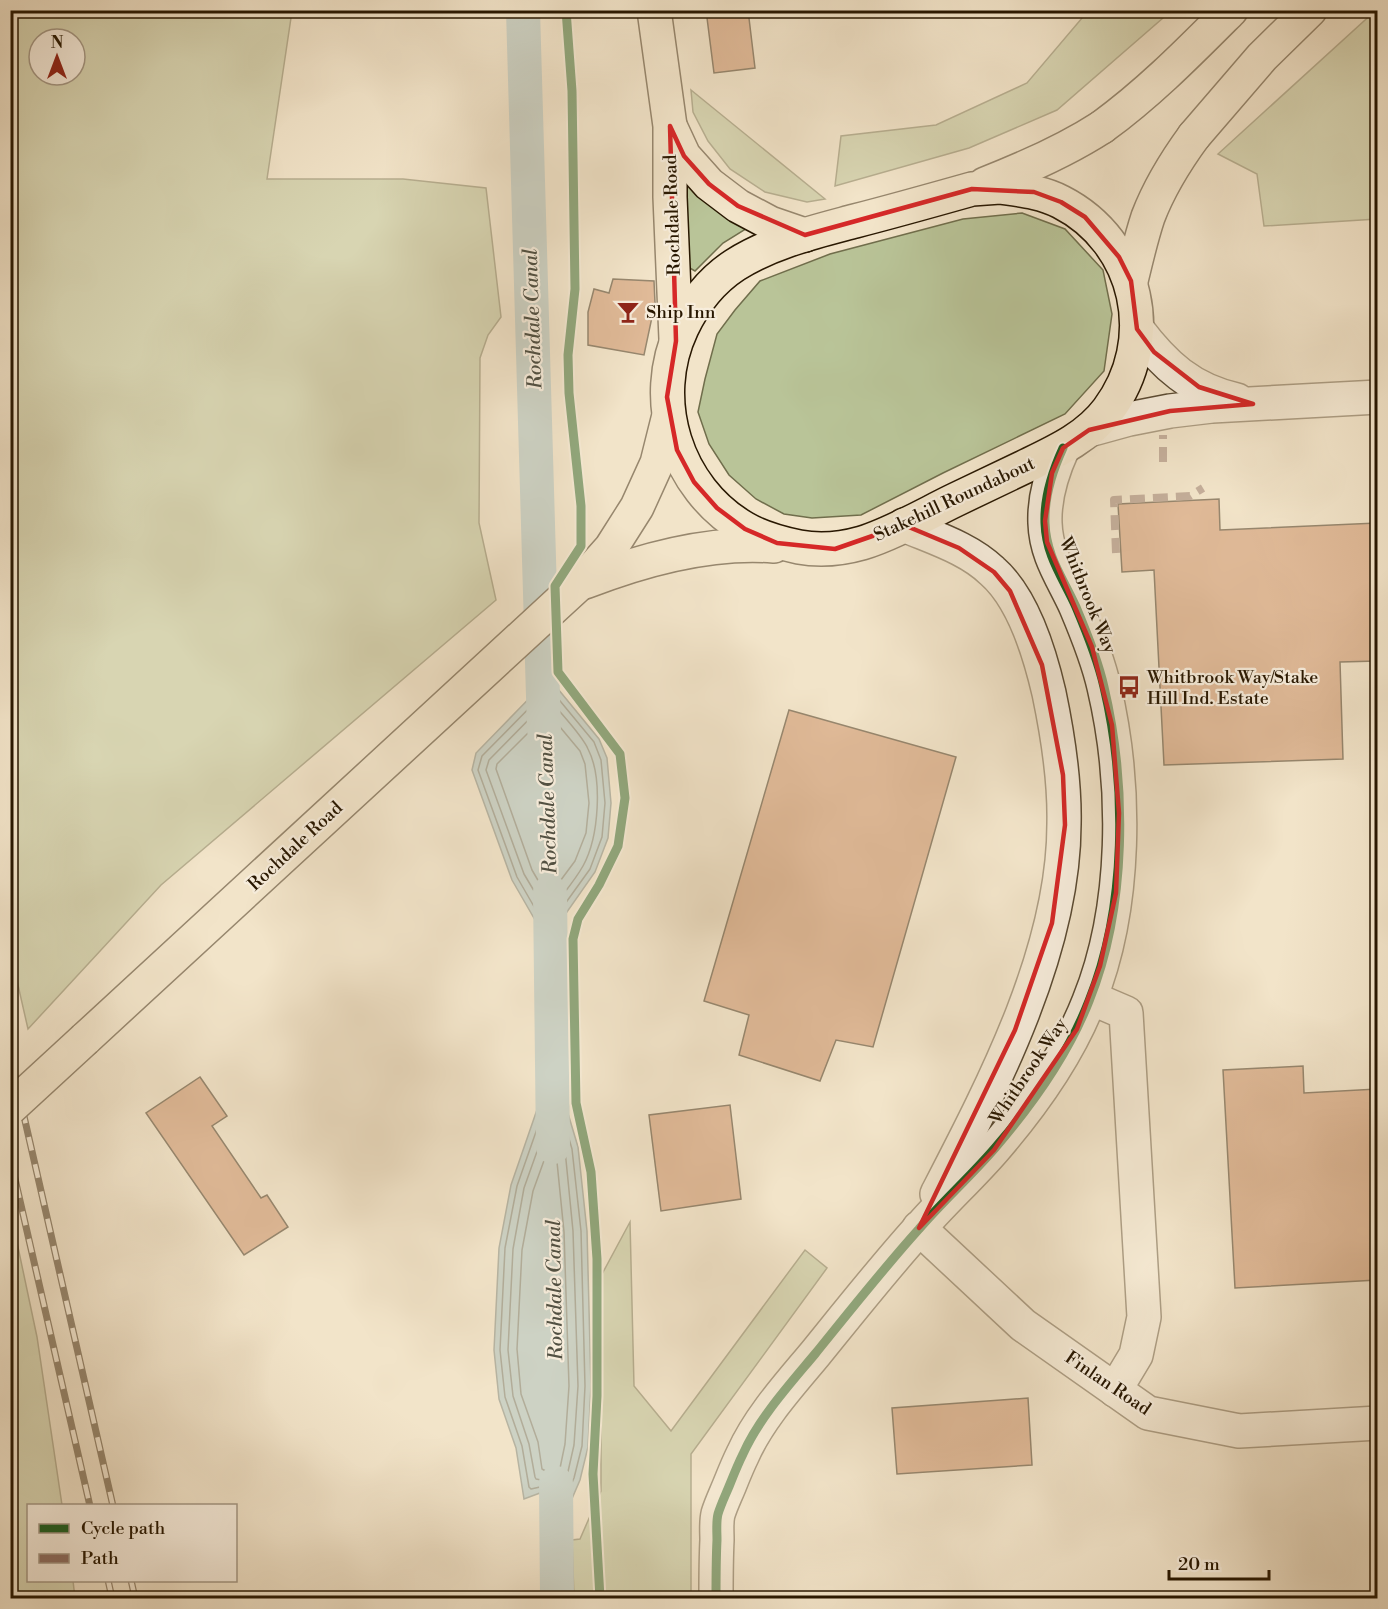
<svg xmlns="http://www.w3.org/2000/svg" width="1388" height="1609" font-family="'Libre Bodoni',serif">
<style>
.green{fill:#b9c498;stroke:#706e4c;stroke-width:1.5;fill-rule:evenodd}
.water{fill:#9fbcbf;stroke:#6f7a73;stroke-width:1.5}
.lines{fill:none;stroke-linecap:round;stroke-linejoin:round}
.shore{stroke:#646a60;stroke-width:1.5}
.canal{stroke:#9fbcbf;stroke-width:34}
.building{fill:#c9875e;stroke:#281700;stroke-width:1.5}
.minor-casing{stroke:#5a4a32;stroke-width:36}
.major-casing{stroke:#281700;stroke-width:36}
.highway-casing{stroke:#281700;stroke-width:36}
.minor{stroke:#f7eddc;stroke-width:33}
.major{stroke:#f2e4c9;stroke-width:33}
.highway{stroke:#f2e4c9;stroke-width:33}
.rail-casing{stroke:#281700;stroke-width:7}
.rail{stroke:#f7eddc;stroke-width:4.5;stroke-dasharray:14;stroke-linecap:butt}
.major-bridge-casing{stroke:#281700;stroke-width:36;stroke-linecap:butt}
.major-bridge{stroke:#f2e4c9;stroke-width:33}
.quiet{stroke:#8d6e63;stroke-width:8;stroke-dasharray:15 8;stroke-linecap:butt}
.cycleway-casing{stroke:#f7eddc;stroke-width:13}
.cycleway{stroke:#1b5e20;stroke-width:9}
.marked{fill:none;stroke:#d62828;stroke-width:4.5;stroke-linejoin:round}
.labels{text-anchor:middle;stroke-width:4.5;stroke-linejoin:round;paint-order:stroke}
.street-label{font-size:18px;fill:#281700;stroke:#f7eddc}
.poi-label{font-size:18px;fill:#281700;stroke:#f7eddc;text-anchor:start}
.water-label{font-size:20px;font-style:italic;fill:#525143;stroke:#f7eddc}
</style>
<rect width="100%" height="100%" fill="#f2e4c9"/>
<filter id="stains"><feTurbulence type="fractalNoise" baseFrequency=".00333" numOctaves="4"/><feColorMatrix values="0 0 0 0 .2 0 0 0 0 .09 0 0 0 0 .02 0 0 0 .5 -.17"/></filter>
<radialGradient id="worn" r=".72"><stop offset=".6" stop-color="#630" stop-opacity="0"/><stop offset="1" stop-color="#630" stop-opacity=".3"/></radialGradient>
<g class="green">
<path d="M 10,11 L 292,11 L 267,179 L 403,179 L 486,188 L 501,317 L 488,335 L 480,358 L 479,523 L 496,600 L 161,885 L 28,1029 L 10,950 ZM 39,39 L 75,39 L 75,75 L 39,75 Z"/>
<path d="M 1088,11 L 1171,11 L 1057,110 L 969,148 L 835,186 L 841,136 L 936,125 L 1027,83 Z"/>
<path d="M 1375,11 L 1378,11 L 1377,219 L 1264,226 L 1257,174 L 1218,154 Z"/>
<path d="M 691,90 L 825,199 L 807,202 L 765,192 L 730,169 L 708,141 L 693,112 Z"/>
<path d="M 687,179 L 749,227 L 723,243 L 695,271 L 688,267 L 683,187 Z"/>
<path d="M 1022,213 L 1065,229 L 1103,270 L 1112,314 L 1104,371 L 1065,414 L 943,473 L 861,515 L 812,518 L 784,514 L 756,499 L 729,475 L 709,444 L 698,412 L 705,379 L 717,334 L 735,310 L 760,281 L 830,254 L 963,219 Z"/>
<path d="M 11,1214 L 37,1337 L 62,1505 L 28,1506 L 28,1580 L 73,1581 L 75,1598 L 11,1598 Z"/>
<path d="M 630,1222 L 634,1386 L 671,1431 L 805,1250 L 827,1268 L 691,1454 L 691,1598 L 574,1598 L 572,1540 L 580,1539 L 601,1491 L 601,1276 Z"/>
</g>
<g class="water">
<path d="M 549,678 L 599,739 L 607,758 L 611,803 L 608,838 L 595,872 L 562,919 L 560,937 L 538,938 L 535,920 L 512,880 L 472,770 L 476,753 Z"/>
<path d="M 564,1100 L 578,1147 L 587,1231 L 591,1386 L 588,1447 L 580,1480 L 571,1501 L 570,1529 L 545,1530 L 545,1501 L 540,1493 L 524,1499 L 516,1448 L 499,1399 L 494,1350 L 499,1248 L 511,1185 L 540,1101 Z"/>
</g>
<g class="lines">
<g class="shore">
<path d="M 548,689 L 551,690 L 594,742 L 601,760 L 605,803 L 602,837 L 590,869 L 557,915 L 554,930 L 545,932 L 543,930 L 540,917 L 517,877 L 478,770 L 482,756 Z"/>
<path d="M 548,700 L 551,701 C 561,714 582,735 588,749 C 603,778 599,837 583,866 C 574,882 561,896 550,912 L 548,913 L 546,911 L 524,874 L 486,770 L 489,760 Z"/>
<path d="M 547,714 L 550,715 L 580,751 L 585,764 L 589,803 L 586,833 L 575,861 L 549,896 L 546,894 L 532,870 L 496,769 L 497,764 Z"/>
<path d="M 546,1107 L 558,1107 L 560,1108 L 572,1149 L 581,1231 L 585,1386 L 582,1446 L 574,1478 L 565,1499 L 564,1521 L 562,1523 L 554,1523 L 551,1520 C 551,1507 553,1494 540,1487 L 531,1489 L 529,1487 L 522,1446 L 505,1397 L 500,1350 L 505,1248 L 517,1186 L 544,1109 Z"/>
<path d="M 550,1115 L 553,1115 L 555,1117 L 565,1150 L 573,1231 L 578,1386 L 574,1445 L 567,1476 L 560,1491 L 558,1493 L 547,1481 L 536,1479 L 535,1477 L 529,1444 L 513,1396 L 508,1350 L 513,1249 L 524,1188 Z"/>
<path d="M 550,1144 L 554,1145 L 556,1152 L 564,1232 L 569,1386 L 565,1444 L 559,1473 L 555,1476 L 542,1469 L 538,1442 L 521,1394 L 517,1349 L 522,1250 L 533,1191 Z"/>
</g>
<g class="canal">
<path d="M 523,10 L 544,730"/>
<path d="M 550,892 L 553,1147"/>
<path d="M 556,1483 L 557,1598"/>
</g>
</g>
<g class="building">
<path d="M 706,10 L 748,10 L 755,68 L 714,73 Z"/>
<path d="M 613,279 L 654,281 L 655,303 L 644,355 L 588,345 L 588,312 L 594,289 L 609,293 Z"/>
<path d="M 1219,499 L 1220,530 L 1377,523 L 1377,661 L 1340,662 L 1343,759 L 1164,765 L 1154,570 L 1122,572 L 1118,504 Z"/>
<path d="M 789,710 L 956,757 L 873,1047 L 836,1040 L 820,1081 L 739,1055 L 749,1015 L 704,1001 Z"/>
<path d="M 1303,1066 L 1304,1093 L 1377,1089 L 1377,1280 L 1235,1288 L 1223,1070 Z"/>
<path d="M 200,1077 L 227,1116 L 212,1126 L 261,1198 L 267,1195 L 288,1227 L 244,1255 L 146,1113 Z"/>
<path d="M 730,1105 L 741,1199 L 661,1211 L 649,1115 Z"/>
<path d="M 1028,1398 L 1032,1465 L 897,1474 L 892,1408 Z"/>
</g>
<g class="lines">
<g class="minor-casing">
<g id="minor">
<path d="M 1137,329 C 1164,365 1191,390 1237,400"/>
<path d="M 1089,430 L 1129,419 L 1170,411 L 1212,406 L 1378,397"/>
<path d="M 904,525 C 934,538 968,548 992,571 C 1023,598 1040,654 1049,693 C 1058,736 1065,780 1064,824 C 1064,950 994,1084 937,1194"/>
<path d="M 1091,998 L 1126,1013 L 1144,1317 L 1136,1355 L 1115,1390"/>
<path d="M 919,1228 L 1023,1325 L 1148,1413 L 1239,1431 L 1378,1423"/>
<path d="M 716,1598 C 716,1579 716,1560 717,1540 C 717,1532 716,1522 718,1514 C 721,1504 726,1494 730,1484 C 734,1474 738,1464 743,1454 C 759,1418 790,1384 815,1354 C 849,1312 883,1269 919,1229 C 943,1201 971,1176 995,1148 C 1032,1105 1068,1055 1089,1001 C 1127,907 1127,785 1104,687 C 1098,660 1087,633 1076,607 C 1063,578 1046,556 1045,523 C 1044,496 1052,472 1063,448"/>
</g>
</g>
<g class="major-casing">
<g id="major">
<path d="M 654,10 L 670,126 L 670,197 L 676,339"/>
<path d="M 671,128 L 684,156 L 709,184 L 738,206 L 770,223 L 805,235"/>
<path d="M 985,184 C 1026,168 1065,151 1102,127"/>
<path d="M 1000,187 C 1021,190 1042,192 1061,202 C 1139,242 1160,341 1108,410 C 1087,438 1055,452 1024,467 C 1001,478 978,489 955,500 C 926,514 892,534 862,543 C 841,549 820,551 799,547 C 780,543 761,538 744,528 C 676,488 648,400 682,328 C 694,303 712,280 735,265 C 771,242 814,232 855,221 C 894,211 933,200 972,189 Z"/>
<path d="M 1131,281 C 1136,260 1141,238 1148,217 C 1159,188 1175,162 1194,136"/>
<path d="M 585,582 C 644,559 710,541 774,546"/>
<path d="M 85,1039 L 579,584 L 611,548 L 637,507 L 657,463 L 668,419"/>
</g>
</g>
<g class="highway-casing">
<g id="highway">
<path d="M 1102,127 C 1149,93 1190,51 1231,10"/>
<path d="M 1194,136 L 1262,57 L 1310,10"/>
</g>
</g>
<use href="#minor" class="minor"/>
<use href="#major" class="major"/>
<use href="#highway" class="highway"/>
<g class="rail-casing">
<g id="rail">
<path d="M 10,1055 L 113,1506"/>
<path d="M 10,1157 L 90,1506"/>
<path d="M 108,1580 L 112,1598"/>
<path d="M 131,1580 L 135,1598"/>
</g>
</g>
<use href="#rail" class="rail"/>
<g class="major-bridge-casing">
<path id="major-bridge" d="M 10,1108 L 85,1039"/>
</g>
<use href="#major-bridge" class="major-bridge"/>
<g class="quiet">
<path d="M 1163,462 L 1163,435"/>
<path d="M 1116,553 L 1114,500 L 1190,496 L 1203,488"/>
</g>
<g class="cycleway-casing">
<g id="cycleway">
<path d="M 566,10 L 572,91 L 575,289 L 568,355 L 569,393 L 581,506 L 581,546 L 555,586 L 558,672 L 620,754 L 625,798 L 618,846 L 599,885 L 578,919 L 573,939 L 576,1103 L 591,1172 L 597,1259 L 597,1396 L 593,1474 L 600,1598"/>
<path d="M 716,1598 C 716,1579 716,1560 717,1540 C 717,1532 716,1522 718,1514 C 721,1504 726,1494 730,1484 C 734,1474 738,1464 743,1454 C 759,1418 790,1384 815,1354 C 849,1312 883,1269 919,1229 C 943,1201 971,1176 995,1148 C 1032,1105 1068,1055 1089,1001 C 1127,907 1127,785 1104,687 C 1098,660 1087,633 1076,607 C 1063,578 1046,556 1045,523 C 1044,496 1052,472 1063,448"/>
</g>
</g>
<use href="#cycleway" class="cycleway"/>
</g>
<path d="M0 0H1388V1609H0ZM 670,126 L 684,156 L 709,184 L 738,206 L 805,235 L 972,189 L 1034,192 L 1061,202 L 1085,217 L 1119,257 L 1131,281 L 1137,329 L 1154,352 L 1199,387 L 1253,404 L 1170,411 L 1089,430 L 1063,448 L 1052,473 L 1045,521 L 1047,542 L 1092,647 L 1112,725 L 1119,813 L 1116,893 L 1100,966 L 1077,1029 L 994,1150 L 919,1228 L 1015,1030 L 1052,923 L 1065,825 L 1063,775 L 1042,665 L 1010,591 L 994,572 L 959,548 L 904,525 L 835,549 L 777,543 L 745,529 L 717,508 L 694,482 L 677,450 L 667,397 L 676,341 Z" fill="#f2e4c9" fill-opacity=".55" fill-rule="evenodd"/>
<path class="marked" d="M 670,126 L 684,156 L 709,184 L 738,206 L 805,235 L 972,189 L 1034,192 L 1061,202 L 1085,217 L 1119,257 L 1131,281 L 1137,329 L 1154,352 L 1199,387 L 1253,404 L 1170,411 L 1089,430 L 1063,448 L 1052,473 L 1045,521 L 1047,542 L 1092,647 L 1112,725 L 1119,813 L 1116,893 L 1100,966 L 1077,1029 L 994,1150 L 919,1228 L 1015,1030 L 1052,923 L 1065,825 L 1063,775 L 1042,665 L 1010,591 L 994,572 L 959,548 L 904,525 L 835,549 L 777,543 L 745,529 L 717,508 L 694,482 L 677,450 L 667,397 L 676,341 Z"/>
<defs>
<g id="bar-bare" transform="scale(1.8)"><path d="M-6-5H6L.8 .8V4.5H3.5V6h-7V4.5H-.8V.8Z" fill="#8f2418" stroke="#f7eddc" stroke-width="2.5" paint-order="stroke"/></g>
<g id="bus-bare" transform="scale(1.8)"><path d="M-5-6H5V4H4V6H2V4H-2V6H-4V4H-5ZM-3.5-4V0h7V-4ZM-3.5 1.2v1.5H-2V1.2ZM2 1.2v1.5H3.5V1.2Z" fill="#8f2418" stroke="#f7eddc" stroke-width="2.5" paint-order="stroke"/></g>
</defs>
<g fill-rule="evenodd">
<use href="#bar-bare" x="628" y="312"/>
<use href="#bus-bare" x="1129" y="687"/>
</g>
<g class="labels">
<g class="street-label">
<text transform="translate(672 215) rotate(-92)" y="6">Rochdale Road</text>
<text transform="translate(954 499) rotate(-25)" y="6">Stakehill Roundabout</text>
<text transform="translate(1088 595) rotate(68)" y="6">Whitbrook Way</text>
<text transform="translate(295 846) rotate(-43)" y="6">Rochdale Road</text>
<text transform="translate(1028 1071) rotate(-56)" y="6">Whitbrook Way</text>
<text transform="translate(1108 1383) rotate(34)" y="6">Finlan Road</text>
</g>
<g class="poi-label">
<text x="646" y="318">Ship Inn</text>
<text x="1147" y="683">Whitbrook Way/Stake<tspan x="1147" dy="21">Hill Ind. Estate</tspan></text>
</g>
<g class="water-label">
<text transform="translate(532 319) rotate(-92)" y="7">Rochdale Canal</text>
<text transform="translate(547 804) rotate(-92)" y="7">Rochdale Canal</text>
<text transform="translate(554 1290) rotate(-91)" y="7">Rochdale Canal</text>
</g>
</g>
<rect width="1388" height="1609" fill="none" stroke="#f2e4c9" stroke-width="36"/>
<rect x="12" y="12" width="1364" height="1585" fill="none" stroke="#281700" stroke-width="3"/>
<rect x="18" y="18" width="1352" height="1573" fill="none" stroke="#281700" stroke-width="1.5"/>
<rect x="27" y="1504" width="210" height="78" fill="#f7eddc" stroke="#a49784" stroke-width="1.5"/>
<rect x="39" y="1524" width="30" height="9" fill="#1b5e20" stroke="#a49784" stroke-width="1.5"/>
<text x="81" y="1534" font-size="18" fill="#281700">Cycle path</text>
<rect x="39" y="1554" width="30" height="9" fill="#8d6e63" stroke="#a49784" stroke-width="1.5"/>
<text x="81" y="1564" font-size="18" fill="#281700">Path</text>
<g transform="translate(57 57)"><circle r="28" fill="#f7eddc" stroke="#a49784" stroke-width="1.5"/>
<path d="M0-4.5L10 22L0 15L-10 22Z" fill="#8f2418"/>
<text y="-9" font-size="16" font-weight="bold" text-anchor="middle" fill="#281700">N</text>
</g>
<path d="M1169 1570v9h100v-9" fill="none" stroke="#281700" stroke-width="3"/>
<text x="1178" y="1570" font-size="18" fill="#281700" stroke="#f7eddc" stroke-width="4.5" paint-order="stroke">20 m</text>
<rect width="100%" height="100%" filter="url(#stains)"/>
<rect width="100%" height="100%" fill="url(#worn)"/>
</svg>
